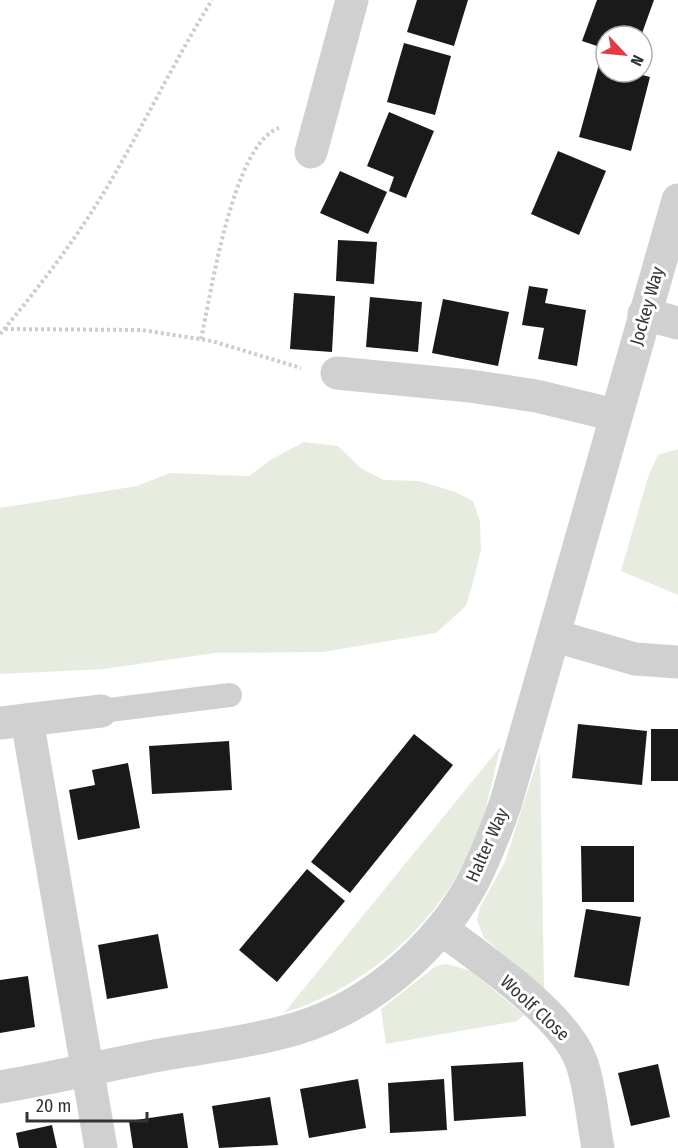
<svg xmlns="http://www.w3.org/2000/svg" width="678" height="1148" font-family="'Fira Sans Condensed',sans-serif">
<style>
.green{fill:#e6ecdf}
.building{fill:#1a1a1a}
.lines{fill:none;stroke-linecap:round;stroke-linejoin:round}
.path{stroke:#cdcdcd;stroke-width:4;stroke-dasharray:3 3;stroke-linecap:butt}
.service{stroke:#d0d0d0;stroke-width:24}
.minor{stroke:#d0d0d0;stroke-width:33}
.labels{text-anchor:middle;stroke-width:6;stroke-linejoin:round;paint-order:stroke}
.street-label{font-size:18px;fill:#333;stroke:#fff}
</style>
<rect width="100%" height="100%" fill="#fff"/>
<g class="green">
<path d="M 304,442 L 338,446 L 362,469 L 384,480 L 419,481 L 455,492 L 473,501 L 480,521 L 481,549 L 475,575 L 466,606 L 436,633 L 323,652 L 215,653 L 104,669 L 0,674 L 0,508 L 137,486 L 170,473 L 249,476 L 272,459 Z"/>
<path d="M 678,449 L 678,595 L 621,571 L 649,474 L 658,455 Z"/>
<path d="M 501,746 C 493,775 488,807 477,835 C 443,920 370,986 284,1013 Z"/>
<path d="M 540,752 L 544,988 L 484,938 L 477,920 L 480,907 L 505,862 Z"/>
<path d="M 447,964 L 471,971 L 524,1015 L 517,1021 L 386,1044 L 381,1009 L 436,966 Z"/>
</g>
<g class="building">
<path d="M 417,0 L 468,0 L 454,46 L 407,32 Z"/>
<path d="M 597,0 L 654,0 L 641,36 L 606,36 L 606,49 L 582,41 Z"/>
<path d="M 404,43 L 451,56 L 435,115 L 387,102 Z"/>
<path d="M 599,64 L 606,65 L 606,72 L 631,72 L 650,77 L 631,151 L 579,137 Z"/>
<path d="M 389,112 L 434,131 L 406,198 L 389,191 L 394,177 L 367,166 Z"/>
<path d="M 558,151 L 606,171 L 579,235 L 531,214 Z"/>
<path d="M 340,171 L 387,192 L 368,234 L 320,213 Z"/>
<path d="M 338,240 L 377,242 L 374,284 L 336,281 Z"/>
<path d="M 529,286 L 548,289 L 545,303 L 586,310 L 577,366 L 538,359 L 544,328 L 522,325 Z"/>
<path d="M 294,293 L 335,296 L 332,352 L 290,349 Z"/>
<path d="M 370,297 L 422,302 L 418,352 L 366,347 Z"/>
<path d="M 443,299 L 509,312 L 498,366 L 432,353 Z"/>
<path d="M 578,724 L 647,731 L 642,785 L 572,778 Z"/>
<rect x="651" y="729" width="27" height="52"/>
<path d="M 414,734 L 453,765 L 350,893 L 311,862 Z"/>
<path d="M 229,741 L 232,790 L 152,794 L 149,746 Z"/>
<path d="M 128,763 L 140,828 L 78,840 L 69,790 L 95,785 L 92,770 Z"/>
<path d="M 581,846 L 634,846 L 634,902 L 582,902 Z"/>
<path d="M 307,869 L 345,901 L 277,982 L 239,950 Z"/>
<path d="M 586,909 L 641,917 L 629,986 L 574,977 Z"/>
<path d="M 158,934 L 168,988 L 107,999 L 98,945 Z"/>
<path d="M 28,976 L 35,1027 L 0,1033 L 0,980 Z"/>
<path d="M 523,1062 L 526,1116 L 454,1121 L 451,1066 Z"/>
<path d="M 658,1064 L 670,1117 L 631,1126 L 618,1073 Z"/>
<path d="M 358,1079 L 366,1128 L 309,1138 L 300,1089 Z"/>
<path d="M 444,1079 L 447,1130 L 390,1133 L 388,1083 Z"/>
<path d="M 270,1097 L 278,1145 L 219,1148 L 212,1106 Z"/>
<path d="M 183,1113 L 188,1148 L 133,1148 L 129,1121 Z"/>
<path d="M 52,1125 L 57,1148 L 19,1148 L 16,1133 Z"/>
</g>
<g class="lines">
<g class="path">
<path d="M 5,329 L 142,330 L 212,341 L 301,368"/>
<path d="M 0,334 C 37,290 73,243 103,194 C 141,131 173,63 212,0"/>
<path d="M 201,339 C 211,294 233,143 279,128"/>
</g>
<path class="service" d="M 101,711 L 230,695"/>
<g class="minor">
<path d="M 311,152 L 352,0"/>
<path d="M 644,314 L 678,323"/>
<path d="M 337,373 L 470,386 L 536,396 L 615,415"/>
<path d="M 555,636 L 635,659 L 678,662"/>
<path d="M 27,720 L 101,1148"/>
<path d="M 0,723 L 101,711"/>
<path d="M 441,929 C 482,959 564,1015 581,1061 C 590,1084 593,1123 598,1148"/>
<path d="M 0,1087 C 55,1078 110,1064 165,1054 C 208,1047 252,1041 295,1029 C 370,1007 439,947 475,878 C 487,853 497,828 506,802 L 678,200"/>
</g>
</g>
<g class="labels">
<g class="street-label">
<text transform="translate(647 306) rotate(-74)" y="6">Jockey Way</text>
<text transform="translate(487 845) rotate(-66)" y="6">Halter Way</text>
<text transform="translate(535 1008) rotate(43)" y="6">Woolf Close</text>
</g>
</g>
<g transform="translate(624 54) rotate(116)"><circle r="28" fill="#ffffff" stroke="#adadad" stroke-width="1.5"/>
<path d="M0-4.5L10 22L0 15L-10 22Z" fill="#e63946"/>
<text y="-9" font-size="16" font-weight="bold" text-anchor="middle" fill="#333333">N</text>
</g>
<path d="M27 1112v9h120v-9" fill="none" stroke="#333333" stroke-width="3"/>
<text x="36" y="1112" font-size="18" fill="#333333" stroke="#ffffff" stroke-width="4.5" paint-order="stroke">20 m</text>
</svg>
